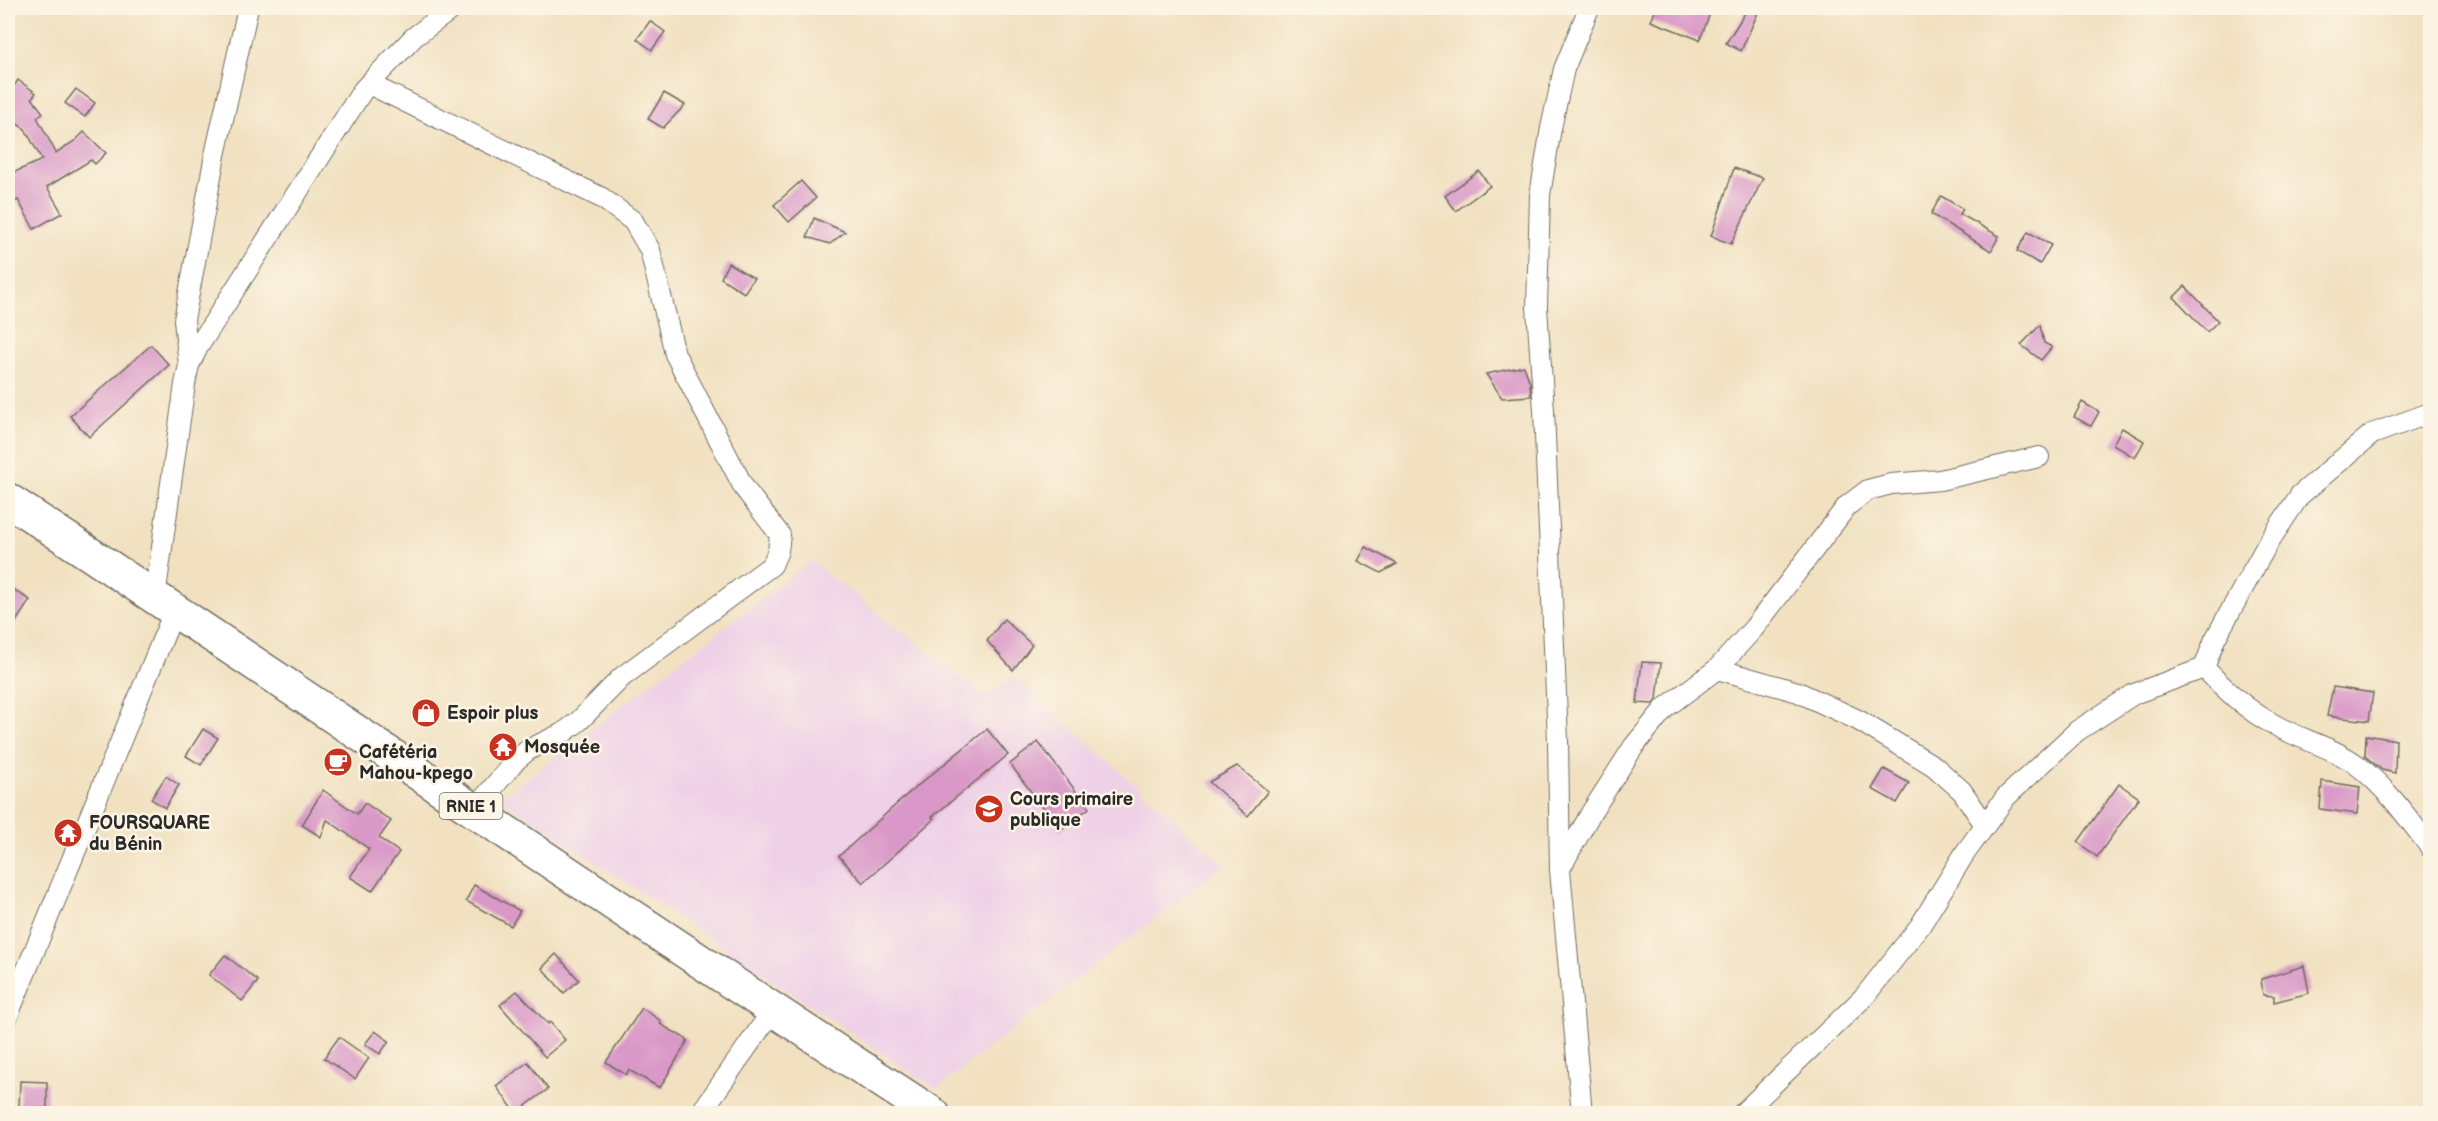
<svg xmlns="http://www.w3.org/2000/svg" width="2438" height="1121" font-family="'Balsamiq Sans',sans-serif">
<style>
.built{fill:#eed0e7}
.building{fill:#d998c7}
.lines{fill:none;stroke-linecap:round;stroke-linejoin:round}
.street-casing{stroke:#706b60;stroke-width:22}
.highway-casing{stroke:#706b60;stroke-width:36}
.street{stroke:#fff;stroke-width:20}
.highway{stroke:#fff;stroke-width:33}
.labels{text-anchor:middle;stroke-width:5;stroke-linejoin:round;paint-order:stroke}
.shield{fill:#fcf5e5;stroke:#6a6863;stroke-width:1.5}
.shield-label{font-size:16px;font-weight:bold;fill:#2b2b2b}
.poi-label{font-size:18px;font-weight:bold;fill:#2b2b2b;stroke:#fcf5e5;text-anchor:start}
</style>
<rect width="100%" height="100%" fill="#fcf5e5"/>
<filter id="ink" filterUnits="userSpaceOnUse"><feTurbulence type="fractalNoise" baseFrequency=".0167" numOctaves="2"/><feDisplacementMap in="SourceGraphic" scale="12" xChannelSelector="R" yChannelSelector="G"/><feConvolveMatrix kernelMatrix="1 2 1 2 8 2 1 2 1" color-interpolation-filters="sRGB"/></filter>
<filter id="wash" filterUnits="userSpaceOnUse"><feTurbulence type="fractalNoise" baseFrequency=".008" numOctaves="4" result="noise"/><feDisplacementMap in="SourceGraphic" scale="24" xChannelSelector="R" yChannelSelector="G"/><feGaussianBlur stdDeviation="1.35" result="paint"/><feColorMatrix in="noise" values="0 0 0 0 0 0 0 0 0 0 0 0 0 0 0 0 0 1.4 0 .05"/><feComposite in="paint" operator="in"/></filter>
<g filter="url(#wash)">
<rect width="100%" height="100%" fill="#f1e1c1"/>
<path class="built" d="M 811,561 L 985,697 L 1014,676 L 1224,865 L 936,1089 L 501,799 Z"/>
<g id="blocks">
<g class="building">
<path d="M 1656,8 L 1712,8 L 1700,40 L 1651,21 Z"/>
<path d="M 1748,8 L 1760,8 L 1741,51 L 1726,43 Z"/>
<path d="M 650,21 L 665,32 L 652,50 L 637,39 Z"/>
<path d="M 18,80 L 36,93 L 32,98 L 43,113 L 37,117 L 56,153 L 76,140 L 84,132 L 106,153 L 95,164 L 91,160 L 47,187 L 62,213 L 34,229 L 18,200 L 12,203 L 8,193 L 8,175 L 42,160 L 25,129 L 8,118 L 8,95 Z"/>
<path d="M 76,89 L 95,103 L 85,117 L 65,103 Z"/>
<path d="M 664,93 L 685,105 L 663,128 L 648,119 Z"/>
<path d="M 1734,168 L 1763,178 L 1731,244 L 1711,236 Z"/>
<path d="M 1479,171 L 1490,186 L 1456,211 L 1445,196 Z"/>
<path d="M 801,181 L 816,198 L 789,222 L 774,205 Z"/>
<path d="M 1941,196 L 1963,209 L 1960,214 L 1999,236 L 1991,251 L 1931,214 Z"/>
<path d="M 814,218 L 845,232 L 830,244 L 807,237 Z"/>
<path d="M 2028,232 L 2051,245 L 2040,264 L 2017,251 Z"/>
<path d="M 728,263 L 754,278 L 744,293 L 721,278 Z"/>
<path d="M 2185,286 L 2218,321 L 2207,332 L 2174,297 Z"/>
<path d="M 2040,325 L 2044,343 L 2052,347 L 2041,360 L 2021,345 Z"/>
<path d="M 151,345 L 169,365 L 89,437 L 70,416 Z"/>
<path d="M 1524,366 L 1530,383 L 1531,396 L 1502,398 L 1486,374 Z"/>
<path d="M 2082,402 L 2099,412 L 2091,426 L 2074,417 Z"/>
<path d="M 2122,428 L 2144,441 L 2135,458 L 2113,444 Z"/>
<path d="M 1366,547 L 1397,564 L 1381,573 L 1358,561 Z"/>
<path d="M 8,586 L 30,600 L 8,634 Z"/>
<path d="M 1004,619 L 1032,645 L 1013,670 L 987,641 Z"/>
<path d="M 1642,662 L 1661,663 L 1657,699 L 1653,704 L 1637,703 Z"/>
<path d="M 2333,687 L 2373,693 L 2369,721 L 2327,716 Z"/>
<path d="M 203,729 L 218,738 L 201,765 L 186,756 Z"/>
<path d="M 987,729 L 1008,755 L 932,817 L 934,819 L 863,883 L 839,856 L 910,792 Z"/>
<path d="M 2366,735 L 2396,740 L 2395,773 L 2382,770 L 2365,756 Z"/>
<path d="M 1038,742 L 1089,808 L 1060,830 L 1010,764 Z"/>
<path d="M 1237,766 L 1268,791 L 1248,816 L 1209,782 Z"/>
<path d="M 1884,769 L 1909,783 L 1897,803 L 1872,789 Z"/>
<path d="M 166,776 L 179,785 L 165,808 L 151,799 Z"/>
<path d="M 2322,781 L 2360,787 L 2357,814 L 2320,809 Z"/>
<path d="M 2119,784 L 2139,798 L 2097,857 L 2078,842 Z"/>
<path d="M 323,790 L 357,814 L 365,803 L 391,821 L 379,838 L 399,852 L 372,891 L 350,877 L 369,849 L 327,820 L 321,837 L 302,825 Z"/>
<path d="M 474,885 L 520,911 L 511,926 L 466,901 Z"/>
<path d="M 556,954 L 579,980 L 564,993 L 542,968 Z"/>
<path d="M 225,955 L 258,981 L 242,1001 L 209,975 Z"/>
<path d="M 2304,966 L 2309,993 L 2274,1002 L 2274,996 L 2263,995 L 2261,979 Z"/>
<path d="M 517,991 L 548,1024 L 550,1022 L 565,1040 L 545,1057 L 500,1005 Z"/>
<path d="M 642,1008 L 661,1021 L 660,1024 L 688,1040 L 660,1088 L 629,1070 L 626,1075 L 606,1062 Z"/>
<path d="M 375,1031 L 389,1041 L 380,1054 L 365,1044 Z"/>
<path d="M 339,1037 L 369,1058 L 355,1079 L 324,1058 Z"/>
<path d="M 528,1062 L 548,1089 L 516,1113 L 496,1086 Z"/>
<path d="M 20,1081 L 47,1082 L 47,1108 L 19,1108 Z"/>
</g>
</g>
</g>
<g filter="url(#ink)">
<use href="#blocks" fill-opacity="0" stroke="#706b60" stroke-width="1.5"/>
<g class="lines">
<g class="street-casing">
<g id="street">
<path d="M 369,84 L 602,198 L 633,221 L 650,250 L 675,354 L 744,488 L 780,535 L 778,551 L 772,565 L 622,677 L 579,721 L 563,733 L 528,750 L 515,761 L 475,809"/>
<path d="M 189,365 L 184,320 L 215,155 L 248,8"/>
<path d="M 155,597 L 185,384 L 189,365 L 198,347 L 363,90 L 414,37 L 453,8"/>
<path d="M 2204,668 C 2225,689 2247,711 2275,725 C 2301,740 2333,747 2357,765 C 2387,788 2408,818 2430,847"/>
<path d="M 1717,669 L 1798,692 L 1858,720 L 1934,766 L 1962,791 L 1985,825"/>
<path d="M 1561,867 L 1591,813 L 1634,746 L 1665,708 L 1717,669 L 1754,628 L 1847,506 L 1868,490 L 1891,484 L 1940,480 L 2039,457"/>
<path d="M 8,1015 L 175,609"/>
<path d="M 700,1114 L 773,1010"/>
<path d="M 1582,1114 L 1560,870 L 1558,741 L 1544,411 L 1537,307 L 1540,195 L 1551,128 L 1564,69 L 1589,8"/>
<path d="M 1742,1114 L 1864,997 L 1920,926 L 1965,853 L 2006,797 L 2077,731 L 2134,694 L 2204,668 L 2215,639 L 2268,543 L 2300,495 L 2372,434 L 2430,413"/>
</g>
</g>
<g class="highway-casing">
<path id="highway" d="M 8,500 C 317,703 622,913 933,1114"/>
</g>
<use href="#street" class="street"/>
<use href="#highway" class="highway"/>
</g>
</g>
<defs>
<g id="shop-disc" transform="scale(1.5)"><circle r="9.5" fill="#c8321e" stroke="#fcf5e5"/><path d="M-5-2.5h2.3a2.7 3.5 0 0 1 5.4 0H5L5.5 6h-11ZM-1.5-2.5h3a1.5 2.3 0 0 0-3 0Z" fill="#fff"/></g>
<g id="temple-disc" transform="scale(1.5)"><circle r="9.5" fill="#c8321e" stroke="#fcf5e5"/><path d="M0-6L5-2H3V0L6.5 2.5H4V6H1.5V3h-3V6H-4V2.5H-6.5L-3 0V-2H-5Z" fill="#fff"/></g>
<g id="cafe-disc" transform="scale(1.5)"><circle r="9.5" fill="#c8321e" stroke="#fcf5e5"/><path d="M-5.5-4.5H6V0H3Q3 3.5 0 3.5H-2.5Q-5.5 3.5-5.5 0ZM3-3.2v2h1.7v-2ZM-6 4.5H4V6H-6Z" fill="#fff"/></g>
<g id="school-disc" transform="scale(1.5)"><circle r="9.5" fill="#c8321e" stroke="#fcf5e5"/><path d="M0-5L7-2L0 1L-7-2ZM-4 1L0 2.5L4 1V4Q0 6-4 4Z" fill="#fff"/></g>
</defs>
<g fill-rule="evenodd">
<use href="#shop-disc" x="426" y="713"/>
<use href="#temple-disc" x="503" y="747"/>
<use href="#cafe-disc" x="338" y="762"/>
<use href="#school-disc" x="989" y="809"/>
<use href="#temple-disc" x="68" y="833"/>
</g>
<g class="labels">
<rect class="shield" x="439.5" y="793" width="63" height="26" rx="4.5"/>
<g class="shield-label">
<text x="471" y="812">RNIE 1</text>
</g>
<g class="poi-label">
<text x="447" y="719">Espoir plus</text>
<text x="524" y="753">Mosquée</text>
<text x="359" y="758">Cafétéria<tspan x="359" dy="21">Mahou-kpego</tspan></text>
<text x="1010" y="805">Cours primaire<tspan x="1010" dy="21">publique</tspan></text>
<text x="89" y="829">FOURSQUARE<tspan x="89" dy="21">du Bénin</tspan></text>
</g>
</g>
<rect width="2438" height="1121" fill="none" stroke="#fcf5e5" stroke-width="30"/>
</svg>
